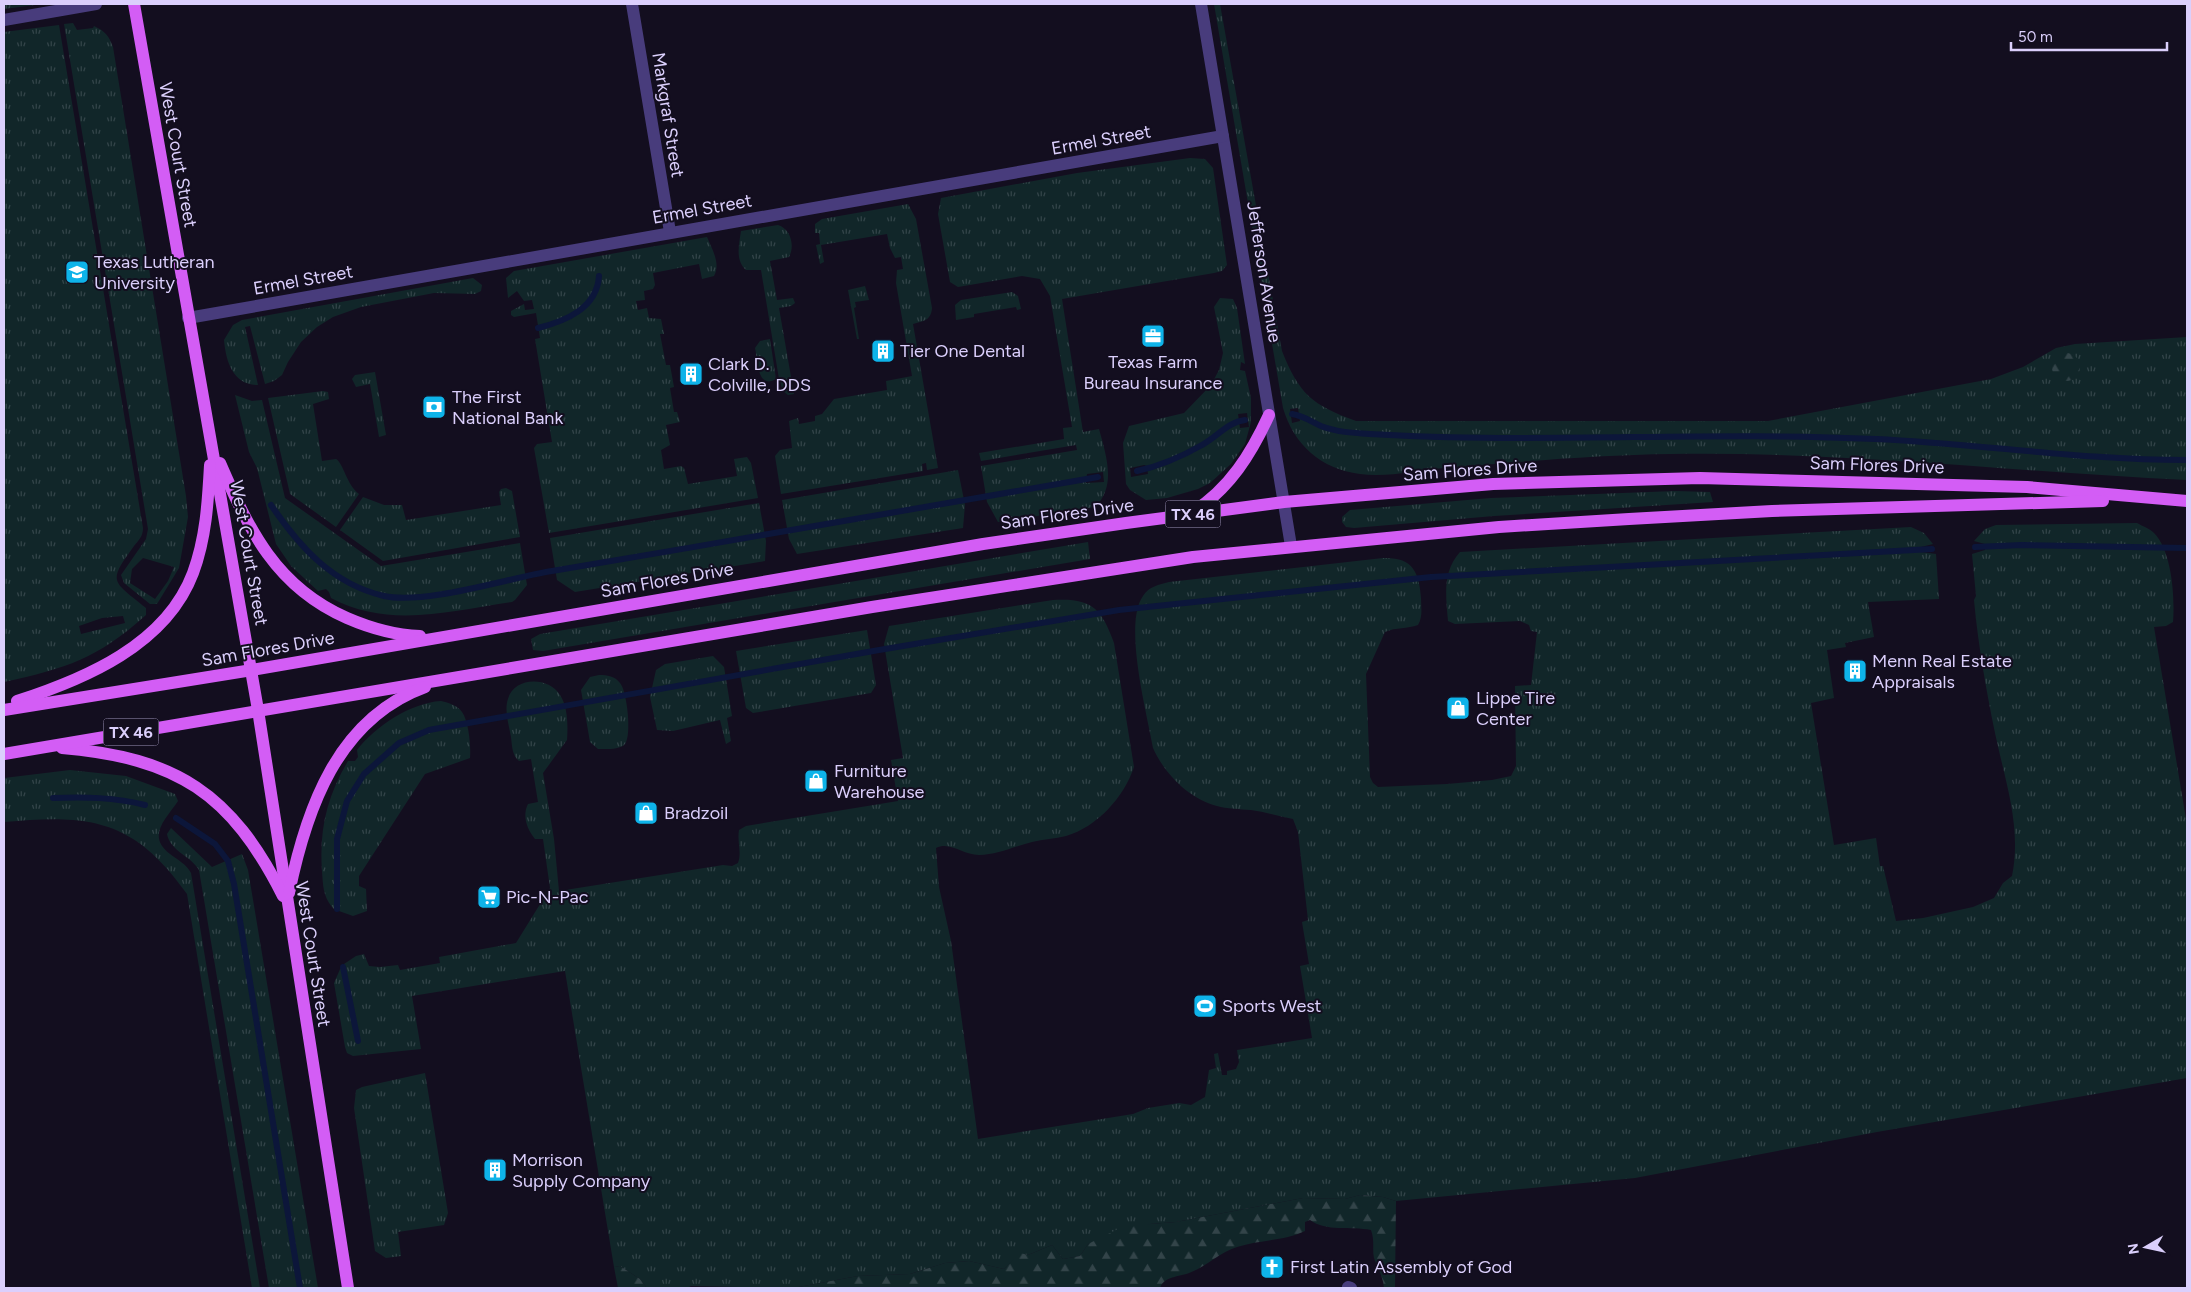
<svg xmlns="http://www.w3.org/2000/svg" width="2191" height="1292" font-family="Figtree,sans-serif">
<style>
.grass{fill:url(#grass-tufts);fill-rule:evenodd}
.forest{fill:url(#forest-firs)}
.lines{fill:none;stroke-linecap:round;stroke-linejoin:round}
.stream{stroke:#0c163a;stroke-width:6}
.street{stroke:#483c7c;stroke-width:12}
.primary{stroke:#d35df5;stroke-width:12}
.labels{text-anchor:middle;stroke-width:4;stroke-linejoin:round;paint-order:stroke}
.shield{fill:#130e1f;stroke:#9f95ba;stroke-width:1}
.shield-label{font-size:16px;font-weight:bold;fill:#dbcffc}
.street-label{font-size:18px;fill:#dbcffc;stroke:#130e1f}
.poi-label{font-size:18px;fill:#dbcffc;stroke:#130e1f;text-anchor:start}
</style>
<defs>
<pattern id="grass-tufts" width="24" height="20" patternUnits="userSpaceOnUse" patternTransform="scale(1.25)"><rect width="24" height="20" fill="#112629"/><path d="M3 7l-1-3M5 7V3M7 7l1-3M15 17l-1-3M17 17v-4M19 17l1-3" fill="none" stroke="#334449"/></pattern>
<pattern id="forest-firs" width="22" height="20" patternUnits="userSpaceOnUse" patternTransform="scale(1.25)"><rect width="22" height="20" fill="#112629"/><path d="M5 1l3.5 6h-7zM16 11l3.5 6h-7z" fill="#334449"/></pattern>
</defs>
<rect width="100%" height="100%" fill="#130e1f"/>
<g class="grass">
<path d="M 4,4 L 43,4 L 4,9 Z"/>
<path d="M 1214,4 L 1220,4 L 1282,351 C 1299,394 1312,405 1356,421 L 1768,421 L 1991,379 L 2023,367 L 2056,348 L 2075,344 L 2187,337 L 2187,480 C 2015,472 1843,451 1670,454 C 1596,455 1518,462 1444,468 C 1417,470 1387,478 1360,474 C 1321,469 1294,445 1283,408 ZM 1298,408 L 1300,421 L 1292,423 L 1290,409 Z"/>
<path d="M 73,23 L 77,30 L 93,28 L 94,26 C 105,31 109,36 113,47 L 186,496 L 188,517 L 179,568 L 157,604 L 150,604 L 124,583 L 121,575 L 146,539 L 148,529 L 64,24 ZM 143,558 L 174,567 L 168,581 L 155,599 L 130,583 L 132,569 Z"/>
<path d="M 59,25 L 143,528 C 143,536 139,540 134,546 C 107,583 112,580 146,608 L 146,615 C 97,659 67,668 4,682 L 4,32 ZM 123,616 L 125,623 L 81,634 L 79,626 L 102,618 Z"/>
<path d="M 1190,158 L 1205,159 L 1213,168 L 1227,265 L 1222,271 L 1214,273 L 1062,299 L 1083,432 L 1099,429 C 1106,455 1117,486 1095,507 L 998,522 L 987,502 L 981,466 L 1077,450 L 1076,445 L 981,461 L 979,453 L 1064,439 L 1063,428 L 1072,427 L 1050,296 L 1040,279 L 1022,276 L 958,287 L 950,282 L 938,214 L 941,198 L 1077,173 ZM 1103,472 L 1104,482 L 1086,483 L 1087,474 Z"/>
<path d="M 908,204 L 916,219 L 932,308 C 931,321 923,321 913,324 L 938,468 L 927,470 L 926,463 L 922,464 L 923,471 L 781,494 L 775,456 L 780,450 L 792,448 L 789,421 L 798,418 L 799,424 L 815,421 L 815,416 L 822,414 L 834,399 L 887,390 L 886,381 L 912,376 L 896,283 L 897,270 L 903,269 L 901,257 L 895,258 L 890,248 L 887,234 L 821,245 L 824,262 L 820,264 L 816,245 L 820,244 L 819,233 L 815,233 L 815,224 L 822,219 Z"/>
<path d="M 778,225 C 791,229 795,246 789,257 L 770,261 L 777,300 L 793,298 L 795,303 L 791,306 L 779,308 L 794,394 L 788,395 L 783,391 L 779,379 L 761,270 L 746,270 C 735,260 739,245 741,231 Z"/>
<path d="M 707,237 C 712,249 721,264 714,276 L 702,279 L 699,264 L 653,273 L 655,285 L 653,289 L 644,291 L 645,300 L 636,301 L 638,310 L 647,308 L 649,318 L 661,319 L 664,334 L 660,334 L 666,365 L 670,365 L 674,387 L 670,388 L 674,412 L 677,412 L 680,422 L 666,425 L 670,445 L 661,450 L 664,469 L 681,466 L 684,468 L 688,484 L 737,476 L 734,459 L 747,457 L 751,463 L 758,498 L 549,533 L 534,448 L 537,444 L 552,442 L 535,339 L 540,338 L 536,313 L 514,317 L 511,315 L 511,311 L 524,304 L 525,310 L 534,309 L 532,300 L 524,301 L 517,291 L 508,298 L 506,278 L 514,271 Z"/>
<path d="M 473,278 L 482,285 L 481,291 L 475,294 L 434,293 L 361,307 L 333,317 L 317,327 L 301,342 L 288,362 L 282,375 L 274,381 L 265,384 L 250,326 L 245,327 L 258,385 C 233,385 226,362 224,340 L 233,325 L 242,320 Z"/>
<path d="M 865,286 L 869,300 L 855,302 L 856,307 L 854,308 L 859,339 L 857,339 L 848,290 Z"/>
<path d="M 1012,292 L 1018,296 L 1021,309 L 1017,310 L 1016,307 L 974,314 L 974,317 L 956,320 L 955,305 L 961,300 Z"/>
<path d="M 1220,298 L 1233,299 L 1237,308 L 1245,364 L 1241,362 L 1240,370 L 1245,371 L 1251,398 L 1251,422 L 1245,444 L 1231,464 L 1210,483 L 1198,489 L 1167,498 L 1146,500 L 1130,490 L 1126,484 L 1123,443 L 1129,426 L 1184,413 L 1211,385 L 1219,370 L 1223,353 L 1214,307 ZM 1247,413 L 1249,427 L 1240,428 L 1238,414 ZM 1144,465 L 1147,466 L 1148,474 L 1131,477 L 1130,468 Z"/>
<path d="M 770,339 L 776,379 C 757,390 758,360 755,348 L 760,341 Z"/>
<path d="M 375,372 L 386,435 L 379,437 L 370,384 L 356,387 L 352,379 L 355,375 Z"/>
<path d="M 323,391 L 328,392 L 329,399 L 313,404 L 322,461 L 336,459 C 344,464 346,484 359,494 L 336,527 L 290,494 L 268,398 Z"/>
<path d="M 235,395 L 252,401 L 262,400 L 285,498 L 381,566 L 520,543 L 527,585 L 515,600 L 512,602 C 450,611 389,629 331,598 L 329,592 L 326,589 L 318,591 L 291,566 L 276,544 L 257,468 L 249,452 Z"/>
<path d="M 958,470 L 965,505 L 963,528 L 797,554 L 789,539 L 782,500 Z"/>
<path d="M 506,488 L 512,491 L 520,537 L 383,561 L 340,530 L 363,497 L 384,505 L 402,505 L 406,520 L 501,505 L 499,492 L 501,489 Z"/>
<path d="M 1675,491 L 1710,492 L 1713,502 L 1494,516 L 1354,528 L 1346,527 L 1342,522 L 1342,517 L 1350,510 L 1491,498 Z"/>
<path d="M 759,503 L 766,541 L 765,561 L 575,592 L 557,580 L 550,538 Z"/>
<path d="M 2137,523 C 2142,526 2149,528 2154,533 C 2172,551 2175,598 2173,622 L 2166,626 L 2154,627 L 2187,825 L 2187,1078 L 1877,1132 L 1635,1178 L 1396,1201 L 1383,1197 L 1360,1195 L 1345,1199 L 1303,1198 L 1176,1222 L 1150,1224 L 1088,1244 L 1080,1256 L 1063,1259 L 1052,1245 L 1028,1255 L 1020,1254 L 1004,1269 L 969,1261 L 945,1263 L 910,1274 L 858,1276 L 793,1288 L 691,1286 L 687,1288 L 647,1288 L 640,1279 L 620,1266 L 614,1267 L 565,971 L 412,996 L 421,1049 L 353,1056 L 347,1053 L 345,1047 L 334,983 L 341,967 L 344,968 L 344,964 L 356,956 L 364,954 L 369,966 L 380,967 L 398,965 L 400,970 L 440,963 L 439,957 L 516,943 L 550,888 L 543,839 L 535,839 C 527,829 522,816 528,804 L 538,802 L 531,759 L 519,761 C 512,756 512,745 511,737 C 509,725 504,710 508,699 C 514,677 548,676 560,695 C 568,707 568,727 567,740 L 543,773 L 554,839 L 559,891 L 723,865 L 732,866 L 738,863 C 742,852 737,842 739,830 L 746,826 L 898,801 L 891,760 L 903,758 L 884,644 L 889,626 L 1053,600 C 1091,598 1101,607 1114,643 L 1134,767 C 1124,797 1097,827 1066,836 C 1055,839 1043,839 1032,842 C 1015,846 997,855 979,855 C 963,855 950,841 936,848 L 939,887 L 951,941 L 978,1139 L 1133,1114 L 1148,1108 L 1179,1103 L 1191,1105 L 1205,1097 L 1209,1070 L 1216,1068 L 1214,1054 L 1218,1053 L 1222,1075 L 1227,1075 L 1227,1071 L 1236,1069 L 1239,1062 L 1237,1050 L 1312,1038 L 1300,966 L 1309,964 L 1302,922 L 1308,920 L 1298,832 L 1293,819 C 1279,816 1265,812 1251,810 C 1240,809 1227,809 1217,806 C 1189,799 1164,773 1153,748 C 1147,713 1123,624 1143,596 C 1149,586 1159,585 1169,582 L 1383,558 C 1412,557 1419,571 1421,598 C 1421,608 1423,616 1418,625 C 1407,629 1396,627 1385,632 L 1366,674 L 1370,777 L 1373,783 L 1378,787 L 1447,784 L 1492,780 L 1511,776 L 1516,766 L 1515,686 L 1531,685 L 1537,632 L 1531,631 L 1529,625 L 1520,621 L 1455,624 L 1448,621 C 1446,596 1442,572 1460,552 L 1911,527 L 1924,533 L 1933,544 L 1921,547 L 1921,552 L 1936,554 L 1939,599 L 1868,602 L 1874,637 L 1845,643 L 1846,647 L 1827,650 L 1834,698 L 1811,703 L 1834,845 L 1876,838 L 1880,866 L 1883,866 L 1896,921 L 1923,918 L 1973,907 L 1994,898 L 2003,883 L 2012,876 C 2022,827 2005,781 1995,733 C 1986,689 1978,644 1974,600 L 1976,596 L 1972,554 L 1985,550 L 1985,544 L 1974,541 L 1985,529 L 1996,525 Z"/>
<path d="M 1088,542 L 1090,559 L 543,651 L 533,650 L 531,639 L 540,634 Z"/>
<path d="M 867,630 L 876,685 L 871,693 L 753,713 L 746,708 L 736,651 Z"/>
<path d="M 713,656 L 724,667 L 732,716 L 727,718 L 731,741 L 726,744 L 720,720 L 673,731 L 657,730 L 650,697 L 656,670 L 665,664 Z"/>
<path d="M 599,675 C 607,675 615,676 620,683 C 627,691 632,735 625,744 C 620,750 605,749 598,749 L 590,742 L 581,690 L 590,677 Z"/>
<path d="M 441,701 C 449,703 457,705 462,712 C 469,722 471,747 470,758 L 425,774 L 359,876 L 359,886 L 366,889 L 367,911 L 353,916 L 339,911 L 338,905 L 334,906 L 334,909 L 332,907 C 323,896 323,885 322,871 C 319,830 327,796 348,761 L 355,761 L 358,757 L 357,750 C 376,726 410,703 441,701 Z"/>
<path d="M 70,770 L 126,776 L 175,794 L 178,801 C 166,819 146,836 170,854 C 178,860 186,864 191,873 L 260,1288 L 252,1288 L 187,894 C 134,819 90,814 4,822 L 4,778 Z"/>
<path d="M 171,828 L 212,867 L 242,854 L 248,870 L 318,1288 L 269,1288 L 199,870 C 191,856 170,851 167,834 Z"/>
<path d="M 425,1073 L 448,1213 L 444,1225 L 398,1232 L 401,1256 L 386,1258 L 375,1251 L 354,1108 L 356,1090 L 362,1087 Z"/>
</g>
<g class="forest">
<circle cx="2066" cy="367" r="14"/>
<path d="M 1360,1195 L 1383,1197 L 1396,1201 L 1395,1288 L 1384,1288 C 1383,1276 1378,1269 1374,1258 C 1372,1249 1375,1241 1371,1230 C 1351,1226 1326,1232 1310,1220 L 1305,1222 L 1305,1231 C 1284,1241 1259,1240 1237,1247 C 1220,1252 1206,1267 1189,1273 C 1179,1277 1164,1276 1160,1288 L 793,1288 L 858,1276 L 910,1274 L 945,1263 L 969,1261 L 1004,1269 L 1020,1253 L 1028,1255 L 1052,1245 L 1063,1259 L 1080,1256 L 1088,1244 L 1124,1226 L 1176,1222 L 1303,1198 L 1345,1199 Z"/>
<path d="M 620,1266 L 640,1279 L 647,1288 L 618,1288 L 614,1267 Z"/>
</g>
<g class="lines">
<g class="stream">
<path d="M 538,328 C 566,321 597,308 599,276"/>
<path d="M 1292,414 C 1304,416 1310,421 1321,426 C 1336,432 1353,433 1370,434 C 1538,444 1707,431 1876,439 C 1980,444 2083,460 2187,460"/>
<path d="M 1137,471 C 1160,466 1181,457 1202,445 C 1217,437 1228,422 1245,420"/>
<path d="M 271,505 C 299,546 332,584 384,596 C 426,605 508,578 552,571 C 734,540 916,510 1098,477"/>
<path d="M 1975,547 L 2022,545 L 2187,548"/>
<path d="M 53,798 C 85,797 114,797 145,805"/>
<path d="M 176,818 L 215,844 L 228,861 L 234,884 L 300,1288"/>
<path d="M 337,909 L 337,839 L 347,801 L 364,774 L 399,743 L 429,730 L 879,650 L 1119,610 L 1431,577 L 1932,549"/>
<path d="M 343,967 L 358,1041"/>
</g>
<g class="street">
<path d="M 632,4 L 670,232"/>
<path d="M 1201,4 L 1291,546"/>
<path d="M 4,20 L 96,4"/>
<path d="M 188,318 L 1223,136"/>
<path d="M 1348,1287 L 1351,1288"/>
</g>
<g class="primary">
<path d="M 134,4 L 258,710 L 348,1288"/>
<path d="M 220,463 C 249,530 276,587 347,618 C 370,628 395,635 420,636"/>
<path d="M 1193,512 C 1230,488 1251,454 1269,415"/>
<path d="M 17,701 C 85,679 166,645 193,573 C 206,538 208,502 210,465"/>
<path d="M 4,710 L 252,670 L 983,544 L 1126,523 L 1284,502 L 1493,484 L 1700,478 L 2027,487 L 2187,501"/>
<path d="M 62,748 C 177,758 231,793 283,896"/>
<path d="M 4,754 L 872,607 L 1193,557 L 1499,527 L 1629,519 L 1772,511 L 2103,501"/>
<path d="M 289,893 C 306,810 337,719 425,687"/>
</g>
</g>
<defs>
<g id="university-square" transform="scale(1.25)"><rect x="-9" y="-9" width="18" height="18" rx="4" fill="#0eb3e9" stroke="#130e1f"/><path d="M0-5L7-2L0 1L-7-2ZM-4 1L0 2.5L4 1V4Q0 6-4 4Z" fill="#fff"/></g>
<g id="office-square" transform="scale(1.25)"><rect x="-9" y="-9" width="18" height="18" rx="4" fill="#0eb3e9" stroke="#130e1f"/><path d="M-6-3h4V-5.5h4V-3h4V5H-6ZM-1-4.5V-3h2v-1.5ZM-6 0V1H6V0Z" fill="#fff"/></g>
<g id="building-square" transform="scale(1.25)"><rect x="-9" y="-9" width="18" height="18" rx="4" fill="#0eb3e9" stroke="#130e1f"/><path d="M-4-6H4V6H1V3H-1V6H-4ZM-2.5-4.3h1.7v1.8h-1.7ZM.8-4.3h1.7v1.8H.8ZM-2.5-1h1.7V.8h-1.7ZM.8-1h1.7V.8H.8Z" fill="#fff"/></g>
<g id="bank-square" transform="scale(1.25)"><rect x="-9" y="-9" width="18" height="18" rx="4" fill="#0eb3e9" stroke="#130e1f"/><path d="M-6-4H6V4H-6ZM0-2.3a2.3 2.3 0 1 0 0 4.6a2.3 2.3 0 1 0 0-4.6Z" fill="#fff"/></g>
<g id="shop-square" transform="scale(1.25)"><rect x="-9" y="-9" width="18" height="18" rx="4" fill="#0eb3e9" stroke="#130e1f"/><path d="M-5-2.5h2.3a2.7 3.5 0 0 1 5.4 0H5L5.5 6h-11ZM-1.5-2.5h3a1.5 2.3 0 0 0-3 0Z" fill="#fff"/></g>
<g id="supermarket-square" transform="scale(1.25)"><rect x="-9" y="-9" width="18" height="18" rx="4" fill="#0eb3e9" stroke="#130e1f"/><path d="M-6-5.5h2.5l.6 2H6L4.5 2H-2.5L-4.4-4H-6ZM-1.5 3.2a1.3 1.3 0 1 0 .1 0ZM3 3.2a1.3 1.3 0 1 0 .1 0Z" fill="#fff"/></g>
<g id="stadium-square" transform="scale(1.25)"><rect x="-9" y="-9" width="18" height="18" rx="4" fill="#0eb3e9" stroke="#130e1f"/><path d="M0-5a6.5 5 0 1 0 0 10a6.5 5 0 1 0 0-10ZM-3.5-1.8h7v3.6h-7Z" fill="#fff"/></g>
<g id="church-square" transform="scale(1.25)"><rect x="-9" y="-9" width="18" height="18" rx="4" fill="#0eb3e9" stroke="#130e1f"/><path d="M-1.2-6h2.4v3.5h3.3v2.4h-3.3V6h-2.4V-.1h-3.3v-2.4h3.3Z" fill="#fff"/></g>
</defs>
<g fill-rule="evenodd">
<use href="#university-square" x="77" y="272"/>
<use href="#office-square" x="1153" y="336"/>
<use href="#building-square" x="883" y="351"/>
<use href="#building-square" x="691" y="374"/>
<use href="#bank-square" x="434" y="407"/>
<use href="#building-square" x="1855" y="671"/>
<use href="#shop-square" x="1458" y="708"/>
<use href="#shop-square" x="816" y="781"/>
<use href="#shop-square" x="646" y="813"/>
<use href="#supermarket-square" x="489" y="897"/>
<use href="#stadium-square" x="1205" y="1006"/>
<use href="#building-square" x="495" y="1170"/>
<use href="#church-square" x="1272" y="1267"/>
</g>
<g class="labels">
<g class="shield">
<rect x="1165.5" y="500.5" width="55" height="27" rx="4"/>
<rect x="103.5" y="718.5" width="55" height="27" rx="4"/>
</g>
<g class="shield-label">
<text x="1193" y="520">TX 46</text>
<text x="131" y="738">TX 46</text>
</g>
<g class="street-label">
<text transform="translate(668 115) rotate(81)" y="6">Markgraf Street</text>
<text transform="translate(1101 140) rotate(-10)" y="6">Ermel Street</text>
<text transform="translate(178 155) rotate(80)" y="6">West Court Street</text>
<text transform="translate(702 209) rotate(-10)" y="6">Ermel Street</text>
<text transform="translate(1264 272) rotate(81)" y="6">Jefferson Avenue</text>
<text transform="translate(303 280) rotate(-10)" y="6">Ermel Street</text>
<text transform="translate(1877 465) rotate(2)" y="6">Sam Flores Drive</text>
<text transform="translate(1470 470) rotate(-4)" y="6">Sam Flores Drive</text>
<text transform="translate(1067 514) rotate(-8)" y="6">Sam Flores Drive</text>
<text transform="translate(249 553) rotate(80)" y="6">West Court Street</text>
<text transform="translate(667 580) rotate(-10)" y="6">Sam Flores Drive</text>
<text transform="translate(268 649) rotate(-10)" y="6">Sam Flores Drive</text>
<text transform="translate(313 954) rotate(81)" y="6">West Court Street</text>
</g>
<g class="poi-label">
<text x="94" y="268">Texas Lutheran<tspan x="94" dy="21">University</tspan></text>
<text x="900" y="357">Tier One Dental</text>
<text x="1153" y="368" text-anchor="middle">Texas Farm<tspan x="1153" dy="21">Bureau Insurance</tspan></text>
<text x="708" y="370">Clark D.<tspan x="708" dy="21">Colville, DDS</tspan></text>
<text x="452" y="403">The First<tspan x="452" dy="21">National Bank</tspan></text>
<text x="1872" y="667">Menn Real Estate<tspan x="1872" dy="21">Appraisals</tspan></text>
<text x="1476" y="704">Lippe Tire<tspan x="1476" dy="21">Center</tspan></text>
<text x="834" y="777">Furniture<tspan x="834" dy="21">Warehouse</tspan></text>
<text x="664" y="819">Bradzoil</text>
<text x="506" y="903">Pic-N-Pac</text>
<text x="1222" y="1012">Sports West</text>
<text x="512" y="1166">Morrison<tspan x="512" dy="21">Supply Company</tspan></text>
<text x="1290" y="1273">First Latin Assembly of God</text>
</g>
</g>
<rect width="2191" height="1292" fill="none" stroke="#dbcffc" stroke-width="10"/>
<g transform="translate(2146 1247) rotate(261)" stroke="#130e1f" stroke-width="4" paint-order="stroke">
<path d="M0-4L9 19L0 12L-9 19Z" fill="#dbcffc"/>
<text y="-8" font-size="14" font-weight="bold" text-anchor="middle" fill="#dbcffc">N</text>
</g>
<path d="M2011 42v8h156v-8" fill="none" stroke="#dbcffc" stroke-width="2.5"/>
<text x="2018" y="42" font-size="15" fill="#dbcffc" stroke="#130e1f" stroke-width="4" paint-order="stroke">50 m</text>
</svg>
